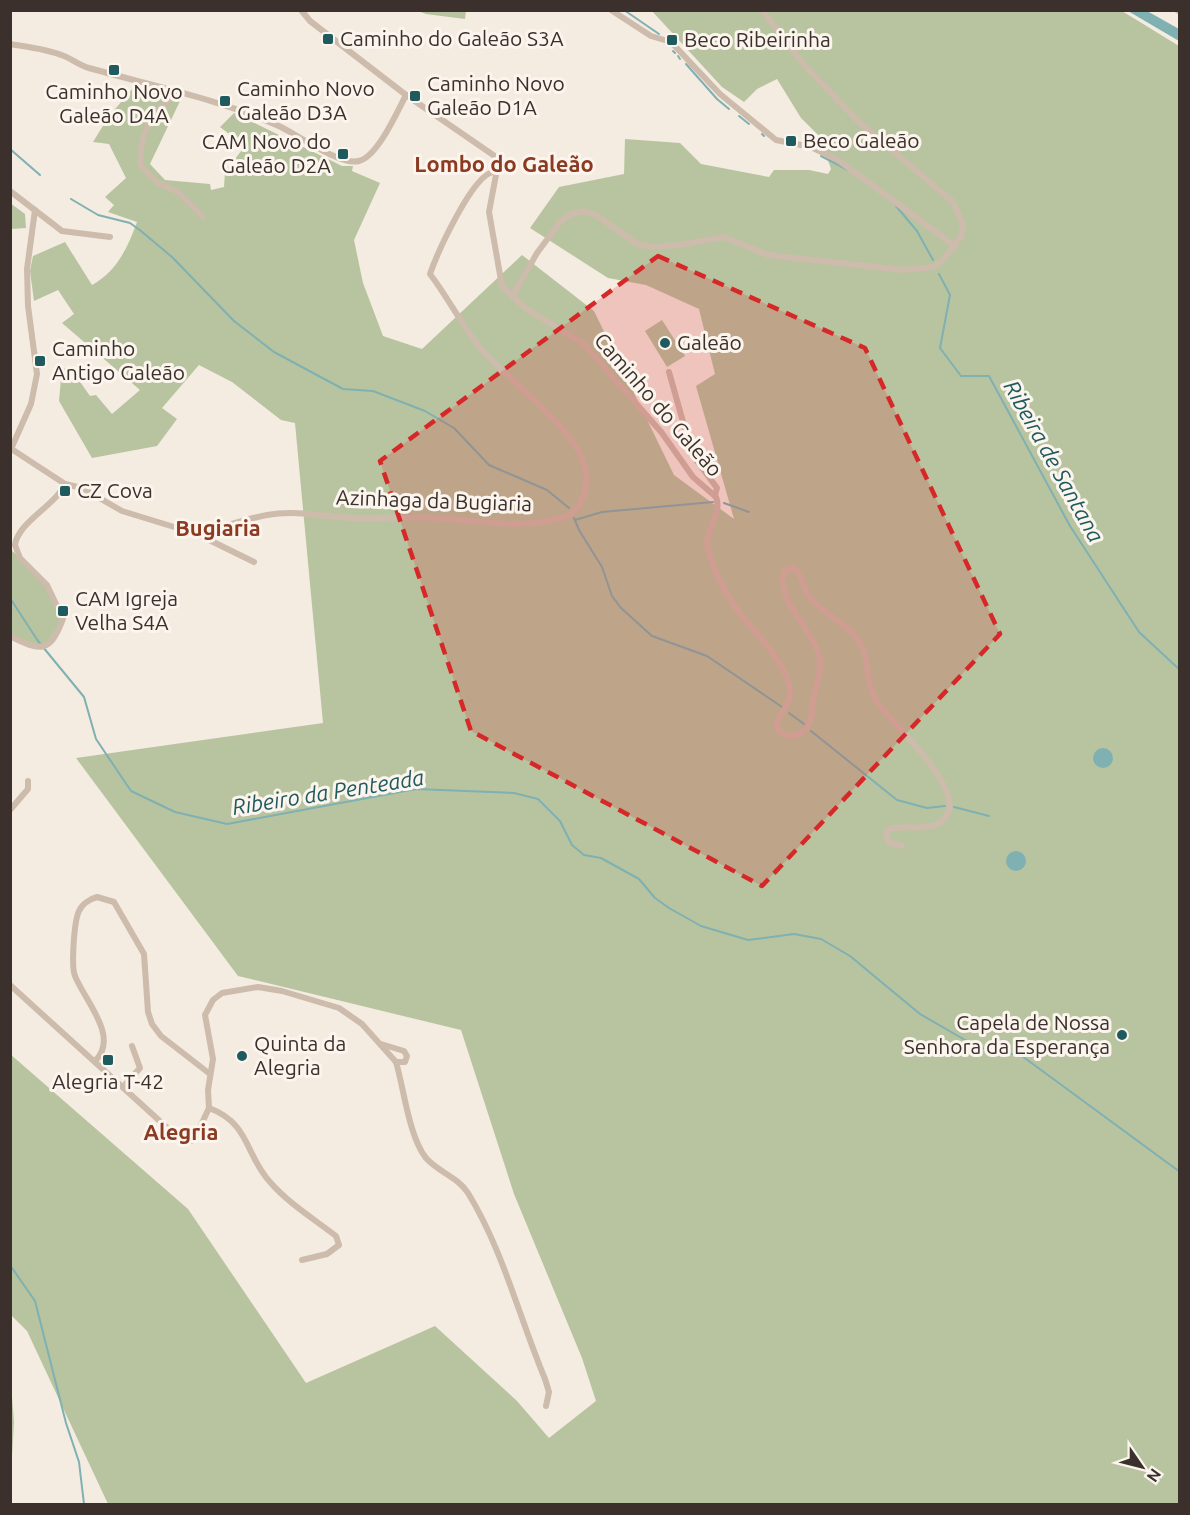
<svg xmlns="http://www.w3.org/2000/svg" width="1190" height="1515" font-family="Ubuntu,sans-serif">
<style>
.green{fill:#b8c4a0}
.water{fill:#7fb0b2}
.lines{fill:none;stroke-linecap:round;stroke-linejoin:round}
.stream{stroke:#7fb0b2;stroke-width:2}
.minor{stroke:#cdbbac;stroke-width:6}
.marked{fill:#d62828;fill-opacity:0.2;stroke:#d62828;stroke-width:4.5;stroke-dasharray:12 8;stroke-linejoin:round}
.poi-dot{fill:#1f5a5e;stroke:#fbf5ee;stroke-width:2}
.labels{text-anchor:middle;stroke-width:6;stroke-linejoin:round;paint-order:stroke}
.poi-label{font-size:21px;fill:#3b302b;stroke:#fbf5ee;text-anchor:start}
.street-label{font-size:21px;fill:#3b302b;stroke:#fbf5ee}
.neighbourhood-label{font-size:22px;font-weight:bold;fill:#8c3b22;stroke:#fbf5ee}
.water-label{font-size:22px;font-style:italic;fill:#1f5a5e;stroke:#fbf5ee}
</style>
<rect width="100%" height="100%" fill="#f4ebe1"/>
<g class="green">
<path d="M 418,11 L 466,11 L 465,19 L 426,14 Z"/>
<path d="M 652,11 L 1122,11 L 1179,46 L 1179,1504 L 108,1504 L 27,1331 L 11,1315 L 10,1054 L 188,1209 L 306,1383 L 435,1326 L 517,1401 L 549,1438 L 596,1401 L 582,1358 L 514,1194 L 461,1030 L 238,976 L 76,758 L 323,723 L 295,423 L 281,420 L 232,382 L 199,365 L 162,408 L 177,419 L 157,446 L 92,458 L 59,401 L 62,368 L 71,369 L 90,396 L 96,395 L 112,414 L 140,390 L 62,323 L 74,314 L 58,290 L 34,301 L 30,271 L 33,256 L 65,242 L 92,285 C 117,271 127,249 137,222 L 108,212 L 114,205 L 105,197 L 126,178 L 109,144 L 93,142 L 109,116 L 134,87 L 180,101 L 150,164 L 165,180 L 210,184 L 211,190 L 224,187 L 225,172 L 245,146 L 220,127 L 234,113 L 342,166 L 353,166 L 352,171 L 380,183 L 354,240 L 363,283 L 383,336 L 422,349 L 522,255 L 594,311 L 674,475 L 734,519 L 696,386 L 715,374 L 699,309 L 646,285 L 608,278 L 530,228 L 559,187 L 624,174 L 625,139 L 680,143 L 701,164 L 769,177 L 774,170 L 809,170 L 828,174 L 831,169 L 820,137 L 801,118 L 777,79 L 757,89 L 744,102 L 722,87 Z"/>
<path d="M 10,203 L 25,214 L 26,228 L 11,229 Z"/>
<path d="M 662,320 L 685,356 L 667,367 L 645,331 Z"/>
<path d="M 10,549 L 41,577 L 63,619 L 44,647 L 11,636 Z"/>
<path d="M 11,1384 L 14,1422 L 11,1474 Z"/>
</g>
<g class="water">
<path d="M 1128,11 L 1147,11 L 1179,29 L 1179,41 Z"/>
<circle cx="1103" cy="758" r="10"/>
<circle cx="1016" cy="861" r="10"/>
</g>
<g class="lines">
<g class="stream">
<path d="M 624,10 L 659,34"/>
<path d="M 673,51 L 675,53"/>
<path d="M 678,56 L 680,59"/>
<path d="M 686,64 L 717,99 L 729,109"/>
<path d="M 739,116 L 749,124"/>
<path d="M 762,134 L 764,136"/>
<path d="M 10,149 L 40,175"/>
<path d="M 821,156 L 848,170"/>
<path d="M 71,199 L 98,215 L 130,223 L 141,231 L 172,257 L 234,321 L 274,352 L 343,389 L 373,391 L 425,411 L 454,428 L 489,465 L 547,490 L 569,508"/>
<path d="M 896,206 L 917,231 L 933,260"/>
<path d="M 939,274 L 950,295 L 940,348 L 961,376 L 989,376 L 1070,526 L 1139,632 L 1180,670"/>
<path d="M 724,503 L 749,512"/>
<path d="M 574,518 L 579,530 L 602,567 L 612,596 L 621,608 L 652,636 L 707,656 L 782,707"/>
<path d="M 575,520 L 602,512 L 713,502"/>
<path d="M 10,598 L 38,641 L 84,697 L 96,739 L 131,791 L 175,812 L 227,824 L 416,789 L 514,793 L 538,799 L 560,821 L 572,845 L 584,855 L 601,858 L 639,879 L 655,898 L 669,908 L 701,926 L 748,940 L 794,934 L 821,939 L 850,956 L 920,1014 L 965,1040 L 982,1048 L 1022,1056 L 1180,1172"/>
<path d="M 789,713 L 804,724"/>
<path d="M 811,731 L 897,800 L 927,808 L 945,806"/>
<path d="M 954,807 L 989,816"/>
<path d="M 10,1265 L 35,1301 L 66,1423 L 79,1462 L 84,1504"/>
</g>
<g class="minor">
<path d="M 301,10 L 310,21 L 406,95 L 499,159 L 489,212 L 502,286 L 525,308 L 584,344 L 662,433 L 693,477 L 716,497 C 723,514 703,531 708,550 C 713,568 725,593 736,608 C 752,631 790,664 790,693 C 790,706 779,714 776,726 C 781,734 789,739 799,734 C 812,727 812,714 813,701 C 815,686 823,671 819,655 C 812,628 776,602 784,571 L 795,568 C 803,578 803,590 812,600 C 826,615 849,625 860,643 C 872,662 862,683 881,707 C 897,727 960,786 948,813 C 938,836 906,823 889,829 L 886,833 L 888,842 L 902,846"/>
<path d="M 611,10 L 651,36 L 671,42 L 720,94 L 776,140 L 811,147 L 838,160 L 955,246"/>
<path d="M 1177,10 L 1180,12"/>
<path d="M 10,44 C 28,47 47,49 64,56 C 72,59 80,66 89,68 C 153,86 220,99 281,127 C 299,136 341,166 359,161 C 378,156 397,112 406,95"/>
<path d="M 172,89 C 170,101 165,104 157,112 C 145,126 138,149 141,166 L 158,183 L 178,192 L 203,217"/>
<path d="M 10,191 L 62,231 L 110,237"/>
<path d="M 512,297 L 537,253 L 560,222 L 571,214 L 583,211 L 596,215 L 637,244 L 651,247 L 680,245 L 724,237 L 768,255 L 903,270 L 933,267 L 942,261 L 961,237 L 963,225 L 953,202 L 859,122 L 805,66 L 762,10"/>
<path d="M 669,372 L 689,443 L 697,461 L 717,488 L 715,495"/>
<path d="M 10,448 L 65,484 L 82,488 L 122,511 L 197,534 L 254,562"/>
<path d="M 11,449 L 31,404 L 37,374 L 28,306 L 27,269 L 35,210"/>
<path d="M 197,534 C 220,528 244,519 267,515 C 295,510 322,516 349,518 C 378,519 407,516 435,518 C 477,520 527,531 567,516 C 584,509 590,480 584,464 C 571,424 509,381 481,349 C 462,326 449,299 430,274 C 437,254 473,173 494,172"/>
<path d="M 10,636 C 41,652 50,653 63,619 L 47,585 L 20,558 L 15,545 C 18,522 55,506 65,484"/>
<path d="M 10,810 L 28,789 L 28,781"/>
<path d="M 10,985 L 184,1143 L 194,1140 L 209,1108 L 208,1090 L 213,1059 L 205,1015 L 213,1000 L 222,993 L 258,987 L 282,991 L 339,1008 L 362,1024 L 396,1062 L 405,1062 L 407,1056 L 404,1051 L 381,1044"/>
<path d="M 96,1060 C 119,1036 85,1001 75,976 C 71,967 74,921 79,911 C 82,904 90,899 97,897 L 114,902 L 144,954 L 148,1012 L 152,1024 L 161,1036 L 210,1074"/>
<path d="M 396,1062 C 404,1089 409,1137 426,1158 C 438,1172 458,1177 468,1193 C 503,1250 519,1317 545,1379 L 549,1392 L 546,1406"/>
<path d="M 123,1087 L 140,1068 L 132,1046"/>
<path d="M 209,1108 C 250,1123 245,1155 270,1182 C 288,1203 314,1219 336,1236 L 339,1245 L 327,1254 L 302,1260"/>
</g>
</g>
<path class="marked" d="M 658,256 L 865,348 L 1000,634 L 762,886 L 471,731 L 380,461 Z"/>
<g class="poi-dot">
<rect x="322" y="33" width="12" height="12" rx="3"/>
<rect x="666" y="34" width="12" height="12" rx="3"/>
<rect x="108" y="64" width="12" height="12" rx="3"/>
<rect x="409" y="90" width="12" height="12" rx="3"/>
<rect x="219" y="95" width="12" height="12" rx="3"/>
<rect x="785" y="135" width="12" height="12" rx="3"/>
<rect x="337" y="148" width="12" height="12" rx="3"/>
<circle cx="665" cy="343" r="6"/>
<rect x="34" y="355" width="12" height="12" rx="3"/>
<rect x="59" y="485" width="12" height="12" rx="3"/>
<rect x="57" y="605" width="12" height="12" rx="3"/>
<circle cx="1122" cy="1035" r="6"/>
<circle cx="242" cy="1056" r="6"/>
<rect x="102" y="1054" width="12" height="12" rx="3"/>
</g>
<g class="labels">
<g class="poi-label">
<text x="340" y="46">Caminho do Galeão S3A</text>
<text x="684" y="47">Beco Ribeirinha</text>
<text x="427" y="91">Caminho Novo<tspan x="427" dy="24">Galeão D1A</tspan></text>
<text x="237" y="96">Caminho Novo<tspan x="237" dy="24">Galeão D3A</tspan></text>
<text x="114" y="99" text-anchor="middle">Caminho Novo<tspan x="114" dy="24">Galeão D4A</tspan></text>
<text x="803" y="148">Beco Galeão</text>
<text x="331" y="149" text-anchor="end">CAM Novo do<tspan x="331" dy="24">Galeão D2A</tspan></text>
<text x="677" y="350">Galeão</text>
<text x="52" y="356">Caminho<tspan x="52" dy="24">Antigo Galeão</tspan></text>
<text x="77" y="498">CZ Cova</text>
<text x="75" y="606">CAM Igreja<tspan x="75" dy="24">Velha S4A</tspan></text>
<text x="1110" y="1030" text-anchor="end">Capela de Nossa<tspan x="1110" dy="24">Senhora da Esperança</tspan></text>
<text x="254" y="1051">Quinta da<tspan x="254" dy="24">Alegria</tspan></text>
<text x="108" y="1089" text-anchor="middle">Alegria T-42</text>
</g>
<g class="street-label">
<text transform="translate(658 405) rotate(49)" y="7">Caminho do Galeão</text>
<text transform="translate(434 501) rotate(2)" y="7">Azinhaga da Bugiaria</text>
</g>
<g class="neighbourhood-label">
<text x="504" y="172">Lombo do Galeão</text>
<text x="218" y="536">Bugiaria</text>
<text x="181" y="1140">Alegria</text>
</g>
<g class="water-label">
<text transform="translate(1054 461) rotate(61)" y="8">Ribeira de Santana</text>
<text transform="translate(328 792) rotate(-9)" y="8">Ribeiro da Penteada</text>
</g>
</g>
<rect width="1190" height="1515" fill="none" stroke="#3b302b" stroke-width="24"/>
<g transform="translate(1142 1467) rotate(125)" stroke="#fbf5ee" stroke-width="4.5" paint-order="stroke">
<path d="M0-4.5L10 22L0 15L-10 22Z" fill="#3b302b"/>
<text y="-9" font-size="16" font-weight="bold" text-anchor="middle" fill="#3b302b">N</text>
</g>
</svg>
